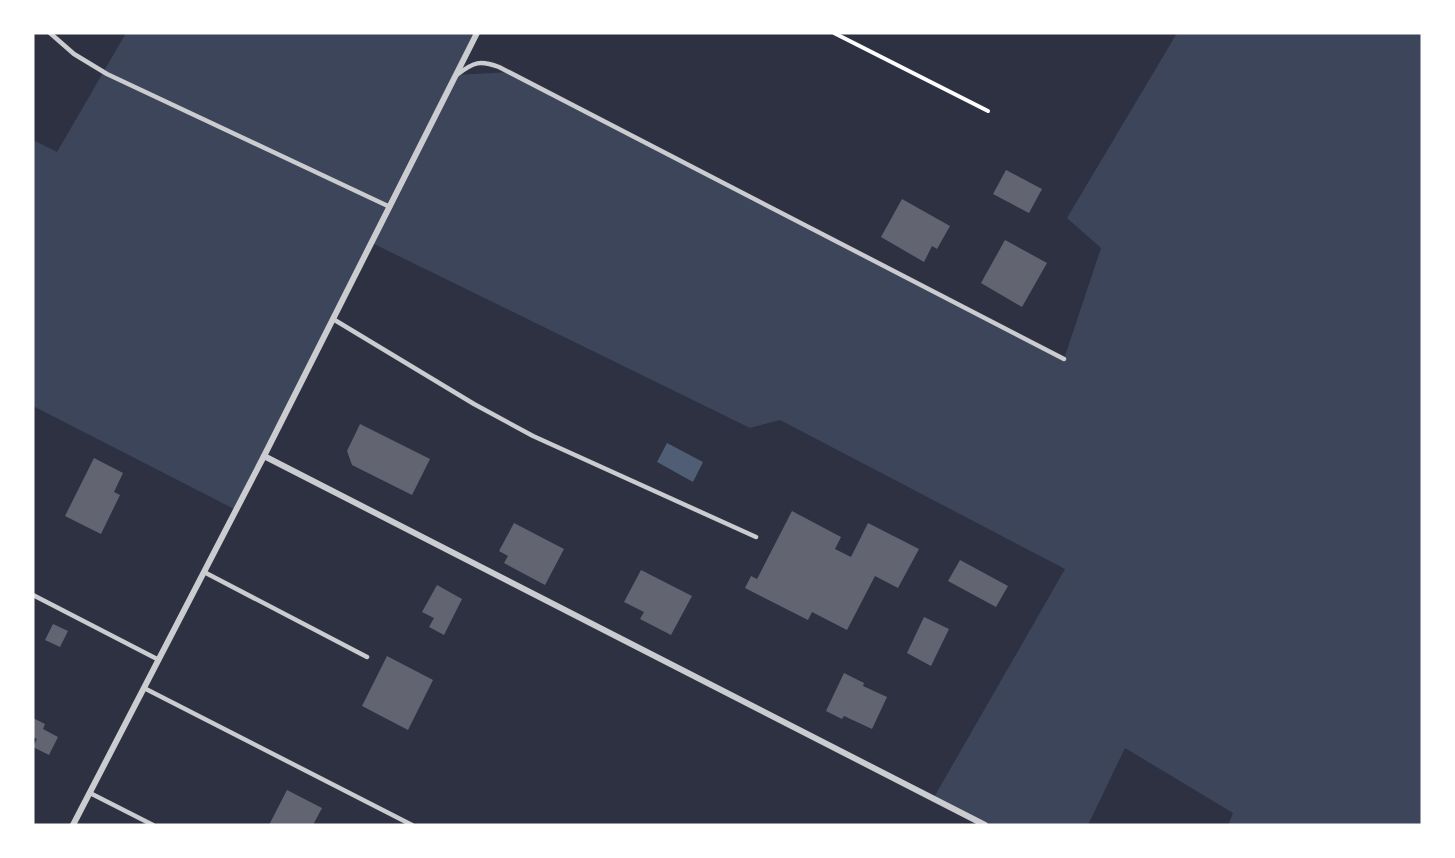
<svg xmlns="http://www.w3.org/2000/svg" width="1455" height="858" font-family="Karla,sans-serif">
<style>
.green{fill:#3c4559}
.water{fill:#4f5d75}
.building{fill:#626471}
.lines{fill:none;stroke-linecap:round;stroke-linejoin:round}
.path{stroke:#fff;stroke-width:4}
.service{stroke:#caccd0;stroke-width:4.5}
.minor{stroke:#caccd0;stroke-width:6}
</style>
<rect width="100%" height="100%" fill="#2d3142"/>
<path class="green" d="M 126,33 L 479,33 L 456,75 L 510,72 L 1064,359 L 1101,248 L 1067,218 L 1177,33 L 1422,33 L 1422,825 L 1228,825 L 1233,813 L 1125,748 L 1088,825 L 985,825 L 933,799 L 1065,569 L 780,420 L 750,428 L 372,243 L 236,510 L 33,406 L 33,140 L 57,152 Z"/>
<path class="water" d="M 667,443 L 703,462 L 693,482 L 657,462 Z"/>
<g class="building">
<path d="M 1006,170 L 1042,189 L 1029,213 L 993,194 Z"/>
<path d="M 902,199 L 950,226 L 937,249 L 932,246 L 924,262 L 881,237 Z"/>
<path d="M 1005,240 L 1047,263 L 1022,307 L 981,283 Z"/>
<path d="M 360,424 L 430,459 L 412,495 L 352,465 L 347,451 Z"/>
<path d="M 94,458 L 123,473 L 114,492 L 120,495 L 101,534 L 65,516 Z"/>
<path d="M 792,511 L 841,537 L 835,549 L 851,557 L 868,523 L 919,549 L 898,588 L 875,576 L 847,630 L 812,612 L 808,620 L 745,588 L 751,576 L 757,579 Z"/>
<path d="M 514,523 L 564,549 L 545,585 L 504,563 L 508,556 L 499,551 Z"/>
<path d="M 960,560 L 1008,586 L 996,607 L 948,581 Z"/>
<path d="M 641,570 L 692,596 L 671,635 L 640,619 L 644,612 L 624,602 Z"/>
<path d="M 437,585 L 462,599 L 444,635 L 429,627 L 434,618 L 422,612 Z"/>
<path d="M 924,617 L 949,629 L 931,666 L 907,653 Z"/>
<path d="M 53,624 L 68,631 L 60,647 L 45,640 Z"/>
<path d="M 387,656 L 433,680 L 408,730 L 362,706 Z"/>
<path d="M 844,673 L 864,683 L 863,686 L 887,697 L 872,729 L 844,716 L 842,719 L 826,711 Z"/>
<path d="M 33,718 L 45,724 L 43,729 L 58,737 L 49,755 L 33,747 L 37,739 L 33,737 Z"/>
<path d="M 287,790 L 322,808 L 313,825 L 269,825 Z"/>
</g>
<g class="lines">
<path class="path" d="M 834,33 L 988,111"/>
<g class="service">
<path d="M 50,33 L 74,54 L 107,74 L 390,207"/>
<path d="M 458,74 C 474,62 480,60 499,67 L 1064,359"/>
<path d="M 333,319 L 474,404 L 533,436 L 756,537"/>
<path d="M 204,572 L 367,657"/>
<path d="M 33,595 L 159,660"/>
<path d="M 144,688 L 412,825"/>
<path d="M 90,793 L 153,825"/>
</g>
<g class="minor">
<path d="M 264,456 L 985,825"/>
<path d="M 73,825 L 264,456 L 477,33"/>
</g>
</g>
<rect width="1455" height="858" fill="none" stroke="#ffffff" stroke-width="69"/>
</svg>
